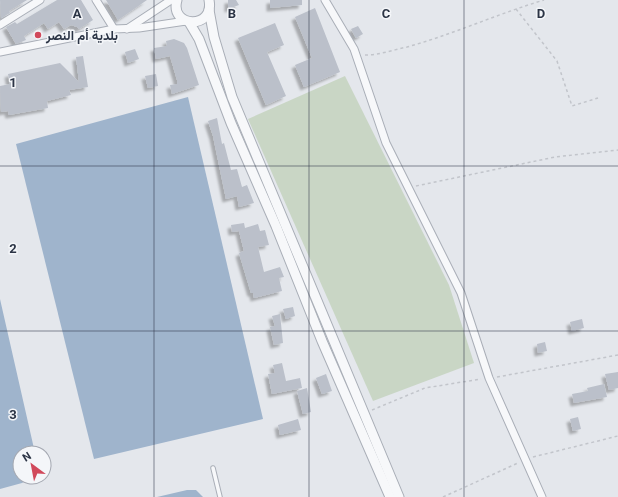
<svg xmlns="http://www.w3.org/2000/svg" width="618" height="497" font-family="Roboto,Vazirmatn,sans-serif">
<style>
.green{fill:#c9d6c5}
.water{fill:#9fb4cc}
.building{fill:#bbc0ca;filter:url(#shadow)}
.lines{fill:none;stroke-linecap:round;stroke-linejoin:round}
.service-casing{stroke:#a9aeb7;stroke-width:5.5}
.minor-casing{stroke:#a9aeb7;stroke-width:9}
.tertiary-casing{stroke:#a9aeb7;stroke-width:11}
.path{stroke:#c2c5cb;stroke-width:1.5;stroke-dasharray:3 3;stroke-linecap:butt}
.service{stroke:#f7f8fa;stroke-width:3.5}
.minor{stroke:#f7f8fa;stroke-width:7}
.tertiary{stroke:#f7f8fa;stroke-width:9}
.grid{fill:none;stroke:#2b3445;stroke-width:1;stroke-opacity:0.55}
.poi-dot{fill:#d1495b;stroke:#f4f6f9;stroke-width:1.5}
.labels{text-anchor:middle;stroke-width:3;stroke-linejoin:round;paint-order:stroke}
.poi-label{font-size:13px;font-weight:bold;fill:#2b3445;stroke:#f4f6f9;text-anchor:start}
.grid-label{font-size:13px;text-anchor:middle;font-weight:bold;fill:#2b3445;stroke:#f4f6f9;stroke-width:3;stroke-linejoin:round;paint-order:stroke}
</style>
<defs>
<filter id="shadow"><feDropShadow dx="-3.5" dy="3.5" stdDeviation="1" flood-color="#0004"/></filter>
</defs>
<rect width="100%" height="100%" fill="#e4e7ec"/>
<path class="green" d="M 345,76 L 449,285 L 474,363 L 373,401 L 248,119 Z"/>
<g class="water">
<path d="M 188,97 L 263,419 L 94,459 L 16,144 Z"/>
<path d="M 0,299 L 35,453 L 20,453 L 20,477 L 31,477 L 22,483 L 0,489 Z"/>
<path d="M 187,490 L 196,490 L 203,497 L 157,497 Z"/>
</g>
<g class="building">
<path d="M 0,0 L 27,0 L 9,11 L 10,13 L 1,18 Z"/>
<path d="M 57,0 L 81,0 L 93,20 L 79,29 L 77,27 L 71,25 L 64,29 L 59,22 L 48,29 L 44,23 L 24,36 L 26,40 L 16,44 L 6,27 L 15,22 L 17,24 Z"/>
<path d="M 106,0 L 147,0 L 118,20 Z"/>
<path d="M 228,0 L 236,0 L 239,5 L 228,9 Z"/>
<path d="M 270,0 L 302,0 L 302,5 L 270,8 Z"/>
<path d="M 315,8 L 340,72 L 304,87 L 295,65 L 312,58 L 295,17 Z"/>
<path d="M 275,23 L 284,45 L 267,52 L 286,96 L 266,105 L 238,38 Z"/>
<path d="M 358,26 L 363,34 L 356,38 L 351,29 Z"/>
<path d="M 174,39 L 184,43 L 187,48 L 199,85 L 172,94 L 170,85 L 177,84 L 177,80 L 170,56 L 156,59 L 154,48 L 167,46 L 166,41 Z"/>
<path d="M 135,49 L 139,59 L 128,63 L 125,52 Z"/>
<path d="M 83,56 L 88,87 L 69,90 L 71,95 L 47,101 L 48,108 L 9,115 L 8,111 L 1,112 L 0,86 L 10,84 L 8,74 L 60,63 L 79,82 L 76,57 Z"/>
<path d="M 156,74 L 158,86 L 148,88 L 145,76 Z"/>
<path d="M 217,118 L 222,144 L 224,143 L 231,170 L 237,169 L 242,187 L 247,185 L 254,203 L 239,207 L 237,196 L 226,199 L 213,136 L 208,121 Z"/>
<path d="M 244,223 L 245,228 L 258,224 L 260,231 L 265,230 L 269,245 L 258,247 L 264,272 L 280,267 L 284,277 L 279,278 L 282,291 L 254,298 L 253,293 L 251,293 L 239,253 L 244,251 L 239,231 L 232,232 L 231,225 Z"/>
<path d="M 293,307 L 295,316 L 286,319 L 283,309 Z"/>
<path d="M 280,314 L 283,343 L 274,345 L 270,327 L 275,326 L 272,316 Z"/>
<path d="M 582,319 L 584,328 L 572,331 L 570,322 Z"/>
<path d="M 545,342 L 547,351 L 538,353 L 537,344 Z"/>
<path d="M 282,363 L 286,381 L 300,378 L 302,388 L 272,394 L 268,374 L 275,373 L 273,365 Z"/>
<path d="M 618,372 L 618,388 L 609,390 L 605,374 Z"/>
<path d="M 326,374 L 332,391 L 322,394 L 316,378 Z"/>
<path d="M 604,384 L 607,397 L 574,403 L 572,394 L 588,391 L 587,388 Z"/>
<path d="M 307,388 L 311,412 L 303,414 L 297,391 Z"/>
<path d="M 578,417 L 581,429 L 573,431 L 570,419 Z"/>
<path d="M 298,419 L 301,430 L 280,435 L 278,425 Z"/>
</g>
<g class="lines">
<g class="service-casing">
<path id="service" d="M 213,468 L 220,497"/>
</g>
<g class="minor-casing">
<g id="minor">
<path d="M 96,0 L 114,29"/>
<path d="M 325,0 L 354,49 L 386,143 L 461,293 L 489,378 L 542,497"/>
<path d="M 0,25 L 40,0"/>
<path d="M 127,29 L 171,0"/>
<path d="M 0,52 L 114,29 L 139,28 L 186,21"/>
</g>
</g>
<g class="tertiary-casing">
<g id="tertiary">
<path d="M 177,0 C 169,28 215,30 209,0"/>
<path d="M 209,10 L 214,37 L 232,97 L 399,497"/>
<path d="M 189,22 L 199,39 L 231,123 L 276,226 L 322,341 L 390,497"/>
</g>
</g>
<g class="path">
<path d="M 516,9 L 557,61 L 572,106 L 598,98"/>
<path d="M 365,55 C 379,55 393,50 407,47 C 454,34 497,14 544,0"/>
<path d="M 416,186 L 555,157 L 618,150"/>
<path d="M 497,377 L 618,355"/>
<path d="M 372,410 L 425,388 L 481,379"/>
<path d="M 533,457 L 618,436"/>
<path d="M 443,497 L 518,463"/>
</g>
<use href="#service" class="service"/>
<use href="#minor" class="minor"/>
<use href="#tertiary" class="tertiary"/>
</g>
<path class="grid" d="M 154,0 L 154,497M 309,0 L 309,497M 464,0 L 464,497M 0,166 L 618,166M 0,331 L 618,331"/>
<circle class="poi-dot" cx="38" cy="35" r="4"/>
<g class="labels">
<g class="poi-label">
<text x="46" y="40">بلدية أم النصر</text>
</g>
</g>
<g class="grid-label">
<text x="77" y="18">A</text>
<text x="232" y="18">B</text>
<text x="386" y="18">C</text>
<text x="541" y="18">D</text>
<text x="13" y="87">1</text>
<text x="13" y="253">2</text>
<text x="13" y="419">3</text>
</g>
<g transform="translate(32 465) rotate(328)"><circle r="19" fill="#f4f6f9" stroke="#a4a8b1"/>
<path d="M0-3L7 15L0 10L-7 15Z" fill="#d1495b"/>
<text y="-6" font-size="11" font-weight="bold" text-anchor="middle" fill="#2b3445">N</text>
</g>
</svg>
